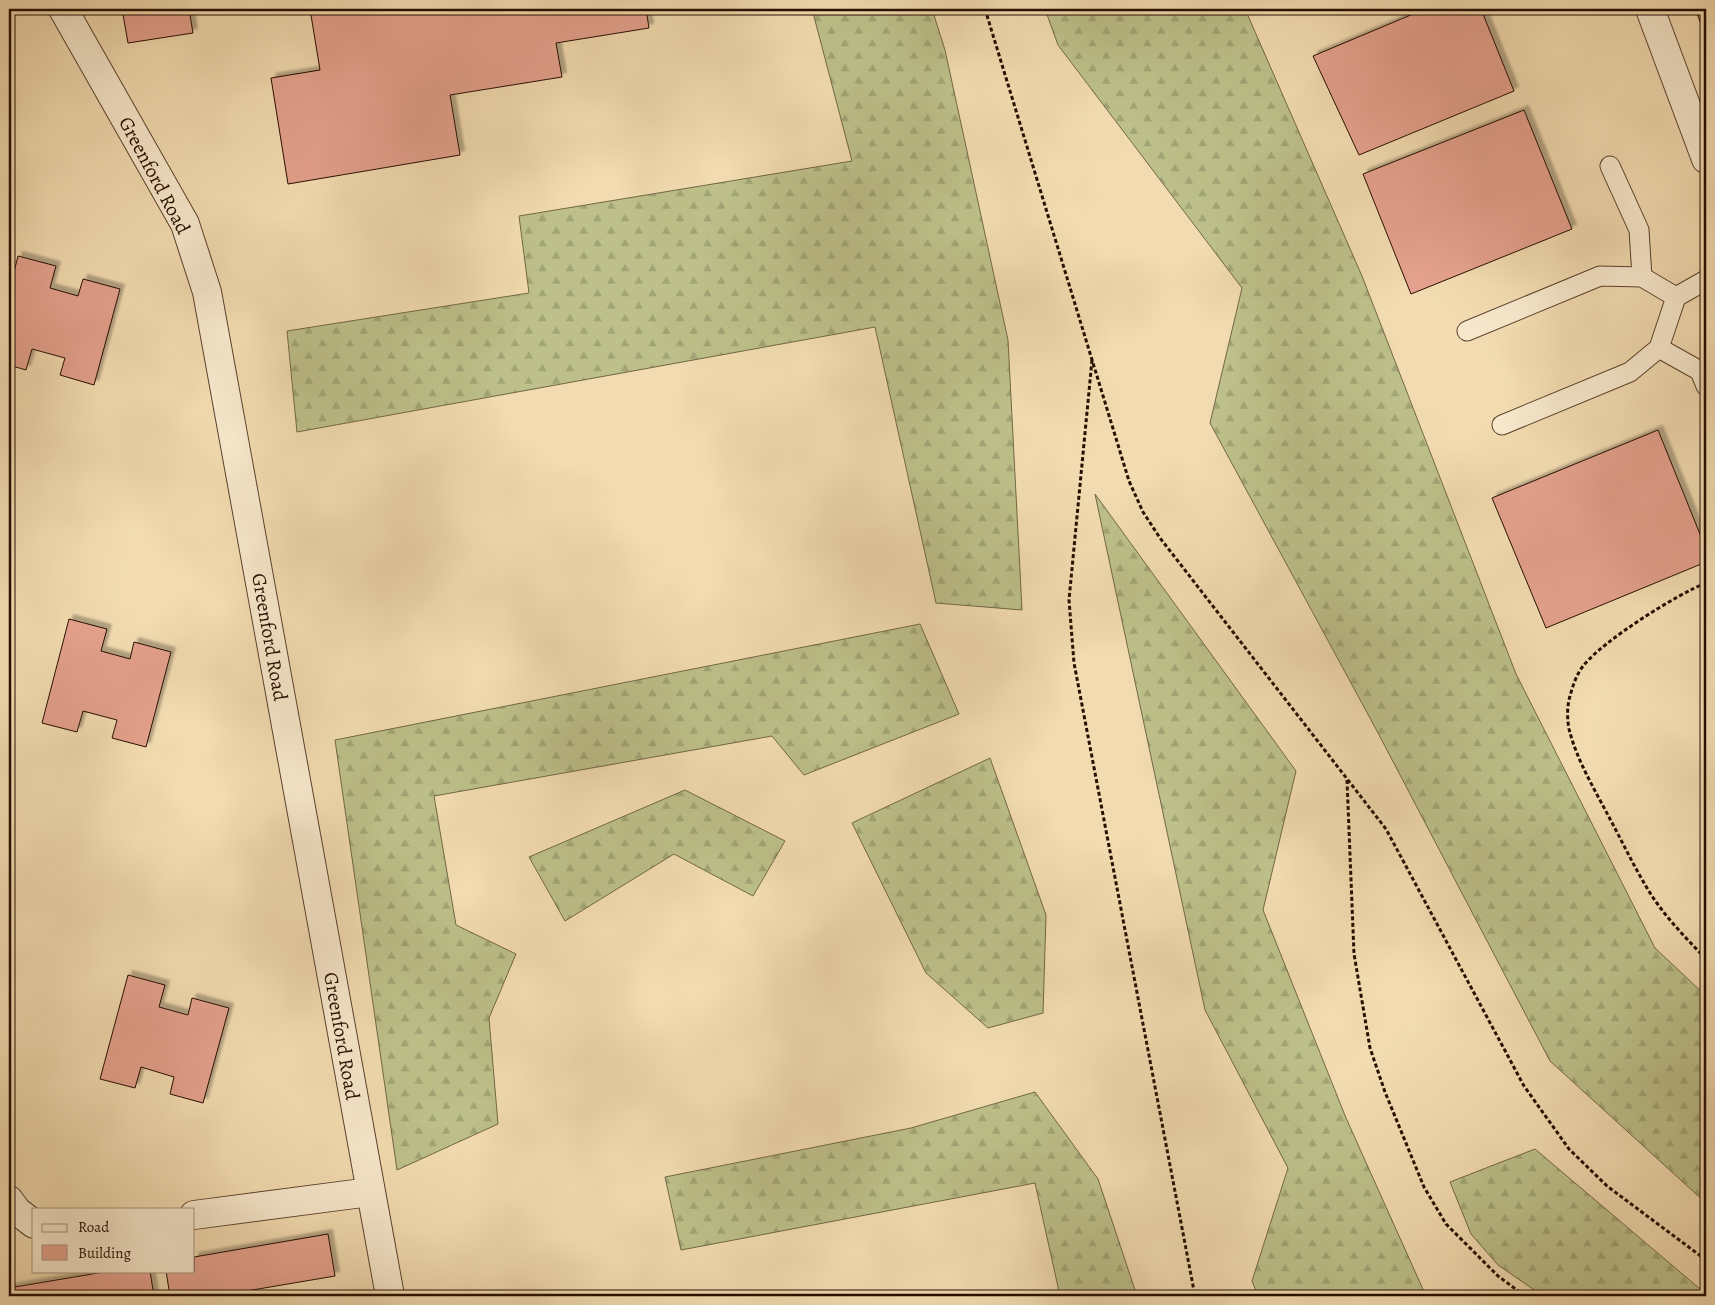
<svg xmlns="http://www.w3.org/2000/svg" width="1715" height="1305" font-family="Alegreya,serif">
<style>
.forest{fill:url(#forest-firs);stroke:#726745}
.building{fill:#e4a18d;stroke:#270e00;filter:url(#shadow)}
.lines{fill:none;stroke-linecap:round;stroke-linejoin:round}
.lane-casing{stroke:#5a412c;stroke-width:21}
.street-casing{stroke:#5a412c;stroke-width:30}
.path{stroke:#270e00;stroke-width:3;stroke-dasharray:4 2.5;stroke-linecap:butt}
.lane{stroke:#f7e8cc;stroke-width:19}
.street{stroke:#f7e8cc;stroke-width:28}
.labels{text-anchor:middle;stroke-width:4;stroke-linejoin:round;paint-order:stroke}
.street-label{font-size:20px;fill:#270e00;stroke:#f7e8cc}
</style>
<defs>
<pattern id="forest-firs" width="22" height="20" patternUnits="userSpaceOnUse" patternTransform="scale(1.25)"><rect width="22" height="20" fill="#bdc08a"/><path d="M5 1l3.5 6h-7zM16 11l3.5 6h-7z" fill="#a2a475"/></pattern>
<filter id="shadow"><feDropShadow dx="4.5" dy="-4.5" stdDeviation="1" flood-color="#0004"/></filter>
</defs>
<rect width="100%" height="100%" fill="#f2dbb0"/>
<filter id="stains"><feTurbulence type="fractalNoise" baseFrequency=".004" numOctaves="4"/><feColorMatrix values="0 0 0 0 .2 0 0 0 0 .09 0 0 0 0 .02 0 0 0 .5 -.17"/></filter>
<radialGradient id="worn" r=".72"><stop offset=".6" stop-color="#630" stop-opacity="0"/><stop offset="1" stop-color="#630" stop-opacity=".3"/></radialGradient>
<g class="forest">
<path d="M 812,9 L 932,9 L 945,50 L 1008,340 L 1022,610 L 936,603 L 875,327 L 297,432 L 287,331 L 529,293 L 519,216 L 852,161 Z"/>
<path d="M 1045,9 L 1245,9 L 1362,276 L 1516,674 L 1655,948 L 1706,996 L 1706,1203 L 1550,1061 L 1377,731 L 1210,423 L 1242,288 L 1058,45 Z"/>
<path d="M 1095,494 L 1296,771 L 1263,910 L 1346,1118 L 1426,1296 L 1258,1296 L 1252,1281 L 1288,1168 L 1205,1010 Z"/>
<path d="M 920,624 L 959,714 L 804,775 L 772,736 L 434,796 L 456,925 L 516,954 L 489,1018 L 498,1124 L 397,1170 L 335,740 Z"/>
<path d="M 990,758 L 1046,915 L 1043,1013 L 988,1028 L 926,973 L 852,823 Z"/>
<path d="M 685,790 L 785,841 L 753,896 L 674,854 L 565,921 L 529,857 Z"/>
<path d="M 1035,1092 L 1098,1179 L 1137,1296 L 1060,1296 L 1035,1183 L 681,1250 L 665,1177 L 911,1128 Z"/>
<path d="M 1535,1149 L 1706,1294 L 1706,1296 L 1543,1296 L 1498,1265 L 1471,1234 L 1450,1182 Z"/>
</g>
<g class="building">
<path d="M 122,9 L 189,9 L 193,33 L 128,43 Z"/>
<path d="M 310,9 L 646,9 L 649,28 L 556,43 L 562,77 L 450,95 L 460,155 L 288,184 L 271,78 L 320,70 Z"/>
<path d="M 1425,9 L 1481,9 L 1514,91 L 1359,155 L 1313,56 Z"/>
<path d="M 1695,9 L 1706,9 L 1706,36 Z"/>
<path d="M 1524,110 L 1572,229 L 1411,294 L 1363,174 Z"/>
<path d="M 18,256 L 56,266 L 50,288 L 78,296 L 83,279 L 120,289 L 94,385 L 60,375 L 65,358 L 32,349 L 26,370 L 9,365 L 9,292 Z"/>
<path d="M 1658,430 L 1706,549 L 1706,562 L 1546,628 L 1492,498 Z"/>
<path d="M 69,619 L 107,629 L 101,651 L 130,659 L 134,642 L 171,652 L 146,747 L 112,738 L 117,720 L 83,711 L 77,732 L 42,723 Z"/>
<path d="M 128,975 L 165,985 L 159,1007 L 188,1015 L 192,998 L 229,1008 L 203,1103 L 170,1094 L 174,1077 L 141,1067 L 135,1088 L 100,1079 Z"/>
<path d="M 328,1234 L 335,1276 L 217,1296 L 170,1296 L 166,1271 L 194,1271 L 194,1257 Z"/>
<path d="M 110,1271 L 150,1271 L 154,1296 L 9,1296 L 9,1288 Z"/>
</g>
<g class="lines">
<g class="lane-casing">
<g id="lane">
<path d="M 1610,166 L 1639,230 L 1642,277"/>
<path d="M 1467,331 L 1600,276 L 1642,277 L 1676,297 L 1706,280"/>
<path d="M 1659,348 L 1700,371 L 1706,386"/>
<path d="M 1502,425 L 1630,372 L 1659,348 L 1676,297"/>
</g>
</g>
<g class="street-casing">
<g id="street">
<path d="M 63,9 L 185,224 L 207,292 L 390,1296"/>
<path d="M 1650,9 L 1706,159"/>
<path d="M 9,1200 L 17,1211 L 34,1224"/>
<path d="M 194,1215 L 370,1192"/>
</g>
</g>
<g class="path">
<path d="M 985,9 L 1129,481 L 1143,512 L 1160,538 L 1386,829 L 1524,1086 L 1569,1149 L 1607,1186 L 1706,1260"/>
<path d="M 1092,360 L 1069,600 L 1074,663 L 1195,1296"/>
<path d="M 1706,583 C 1677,594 1603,641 1584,665 C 1577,673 1573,685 1570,696 C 1567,706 1567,719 1569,729 C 1577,761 1595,790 1610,819 C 1624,845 1636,871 1652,896 C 1667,919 1687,939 1706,959"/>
<path d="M 1347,780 L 1354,954 L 1370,1048 L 1385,1092 L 1424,1187 L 1446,1224 L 1498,1276 L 1525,1296"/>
</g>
<use href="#lane" class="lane"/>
<use href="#street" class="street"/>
</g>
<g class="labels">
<g class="street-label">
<text transform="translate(155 175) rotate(62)" y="7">Greenford Road</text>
<text transform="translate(270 637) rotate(80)" y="7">Greenford Road</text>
<text transform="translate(342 1036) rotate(80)" y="7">Greenford Road</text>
</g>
</g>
<rect width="1715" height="1305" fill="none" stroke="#f2dbb0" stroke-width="30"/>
<rect x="10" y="10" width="1695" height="1285" fill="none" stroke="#270e00" stroke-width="2.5"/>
<rect x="15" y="15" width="1685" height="1275" fill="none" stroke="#270e00"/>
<rect x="32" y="1208" width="162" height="65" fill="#f7e8cc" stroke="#a4917a"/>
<rect x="42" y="1224" width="25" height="8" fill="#f7e8cc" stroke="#a4917a"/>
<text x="78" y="1232" font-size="15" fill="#270e00">Road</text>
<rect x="42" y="1245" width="25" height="15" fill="#e4a18d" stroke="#a4917a"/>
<text x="78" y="1258" font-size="15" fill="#270e00">Building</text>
<rect width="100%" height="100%" filter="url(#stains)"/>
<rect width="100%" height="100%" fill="url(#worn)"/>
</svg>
